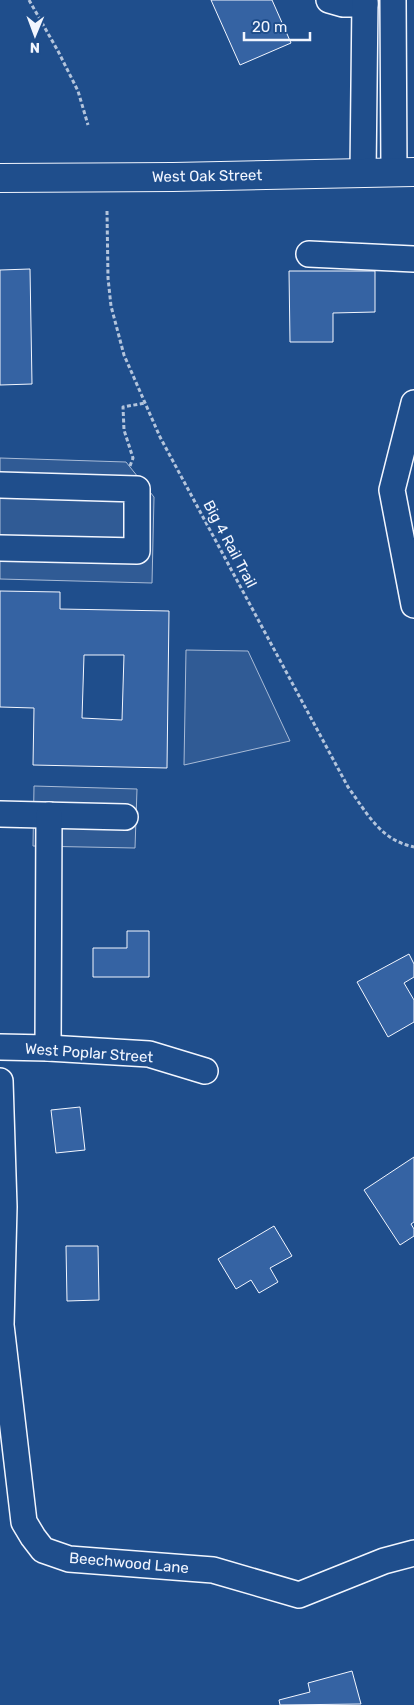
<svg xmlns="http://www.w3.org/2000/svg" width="414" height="1705" font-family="Rubik,sans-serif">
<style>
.built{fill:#305b95;stroke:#a8bbd7}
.building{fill:#3563a3;stroke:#f2f6ff;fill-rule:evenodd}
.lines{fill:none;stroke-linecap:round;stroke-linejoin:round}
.minor-casing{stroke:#f2f6ff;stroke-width:28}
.major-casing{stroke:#f2f6ff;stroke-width:30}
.path{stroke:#b3c4dc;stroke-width:3;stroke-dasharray:4 2.5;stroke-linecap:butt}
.minor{stroke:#1f4e8c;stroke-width:25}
.major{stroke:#1f4e8c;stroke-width:28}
.labels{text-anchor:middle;stroke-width:4;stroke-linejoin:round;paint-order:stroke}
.street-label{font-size:15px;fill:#f2f6ff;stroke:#1f4e8c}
</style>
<rect width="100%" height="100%" fill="#1f4e8c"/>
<g class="built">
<path d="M 0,458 L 126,462 L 154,497 L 152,583 L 0,579 Z"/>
<path d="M 186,650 L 248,651 L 290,741 L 184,765 Z"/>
<path d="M 34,786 L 137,789 L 135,848 L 33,846 Z"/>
</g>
<g class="building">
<path d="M 211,0 L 272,0 L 291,43 L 240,65 Z"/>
<path d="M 30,269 L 32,384 L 0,385 L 0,270 Z"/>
<path d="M 289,271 L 375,271 L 375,312 L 333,313 L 333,342 L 290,342 Z"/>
<path d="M 0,591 L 60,592 L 60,609 L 169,611 L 167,768 L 33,765 L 34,708 L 0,707 ZM 84,655 L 124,655 L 122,720 L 82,718 Z"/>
<path d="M 127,931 L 149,931 L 149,977 L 93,977 L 93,948 L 127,948 Z"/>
<path d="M 409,954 L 414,964 L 414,977 L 404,983 L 414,1000 L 414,1022 L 388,1037 L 357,982 Z"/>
<path d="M 80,1107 L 85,1150 L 56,1153 L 51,1110 Z"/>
<path d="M 414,1157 L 414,1222 L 411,1224 L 414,1229 L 414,1236 L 400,1245 L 364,1190 Z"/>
<path d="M 274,1226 L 292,1256 L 270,1268 L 278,1282 L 259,1293 L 251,1280 L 236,1289 L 218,1259 Z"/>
<path d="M 66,1246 L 98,1246 L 99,1300 L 67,1301 Z"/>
<path d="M 352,1671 L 361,1704 L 280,1705 L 279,1700 L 310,1692 L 308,1683 Z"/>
</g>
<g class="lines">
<g class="minor-casing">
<g id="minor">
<path d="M 329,0 L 343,4 L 365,4"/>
<path d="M 393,0 L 394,172"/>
<path d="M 363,173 L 365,0"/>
<path d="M 309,254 L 414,259"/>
<path d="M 414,403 L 392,490 L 414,605"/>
<path d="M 0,485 L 137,489 L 137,551 L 0,548"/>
<path d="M 0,814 L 125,817"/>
<path d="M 0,1047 L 48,1048 L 149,1054 L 205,1071"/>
<path d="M 48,1048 L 49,815"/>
<path d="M 0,1081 L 4,1207 L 1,1325 L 24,1522 L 33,1537 L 43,1550 L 69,1559 L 213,1570 L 299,1595 L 384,1561 L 414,1553"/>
</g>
</g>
<g class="major-casing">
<path id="major" d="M 0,178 L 173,177 L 414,172"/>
</g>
<g class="path">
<path d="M 29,0 L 58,51 L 78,91 L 88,125"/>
<path d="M 107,211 L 108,278 L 111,306 L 124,355 L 160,437 L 348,787 C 367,813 380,840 414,847"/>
<path d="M 130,466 L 133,458 L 124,430 L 123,407 L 145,403"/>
</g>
<use href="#minor" class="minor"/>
<use href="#major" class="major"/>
</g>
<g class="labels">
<g class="street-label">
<text transform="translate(207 176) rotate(-1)" y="5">West Oak Street</text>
<text transform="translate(230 544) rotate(62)" y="5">Big 4 Rail Trail</text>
<text transform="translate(89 1053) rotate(4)" y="5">West Poplar Street</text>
<text transform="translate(129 1563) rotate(5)" y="5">Beechwood Lane</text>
</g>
</g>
<g transform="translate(35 35) rotate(181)" stroke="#1f4e8c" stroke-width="4" paint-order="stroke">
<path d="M0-4L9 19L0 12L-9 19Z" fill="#f2f6ff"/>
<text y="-8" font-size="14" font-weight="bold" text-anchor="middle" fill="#f2f6ff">N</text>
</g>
<path d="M244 32v8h66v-8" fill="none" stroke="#f2f6ff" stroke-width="2.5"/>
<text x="252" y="32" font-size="15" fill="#f2f6ff" stroke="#1f4e8c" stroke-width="4" paint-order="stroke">20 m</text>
</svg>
